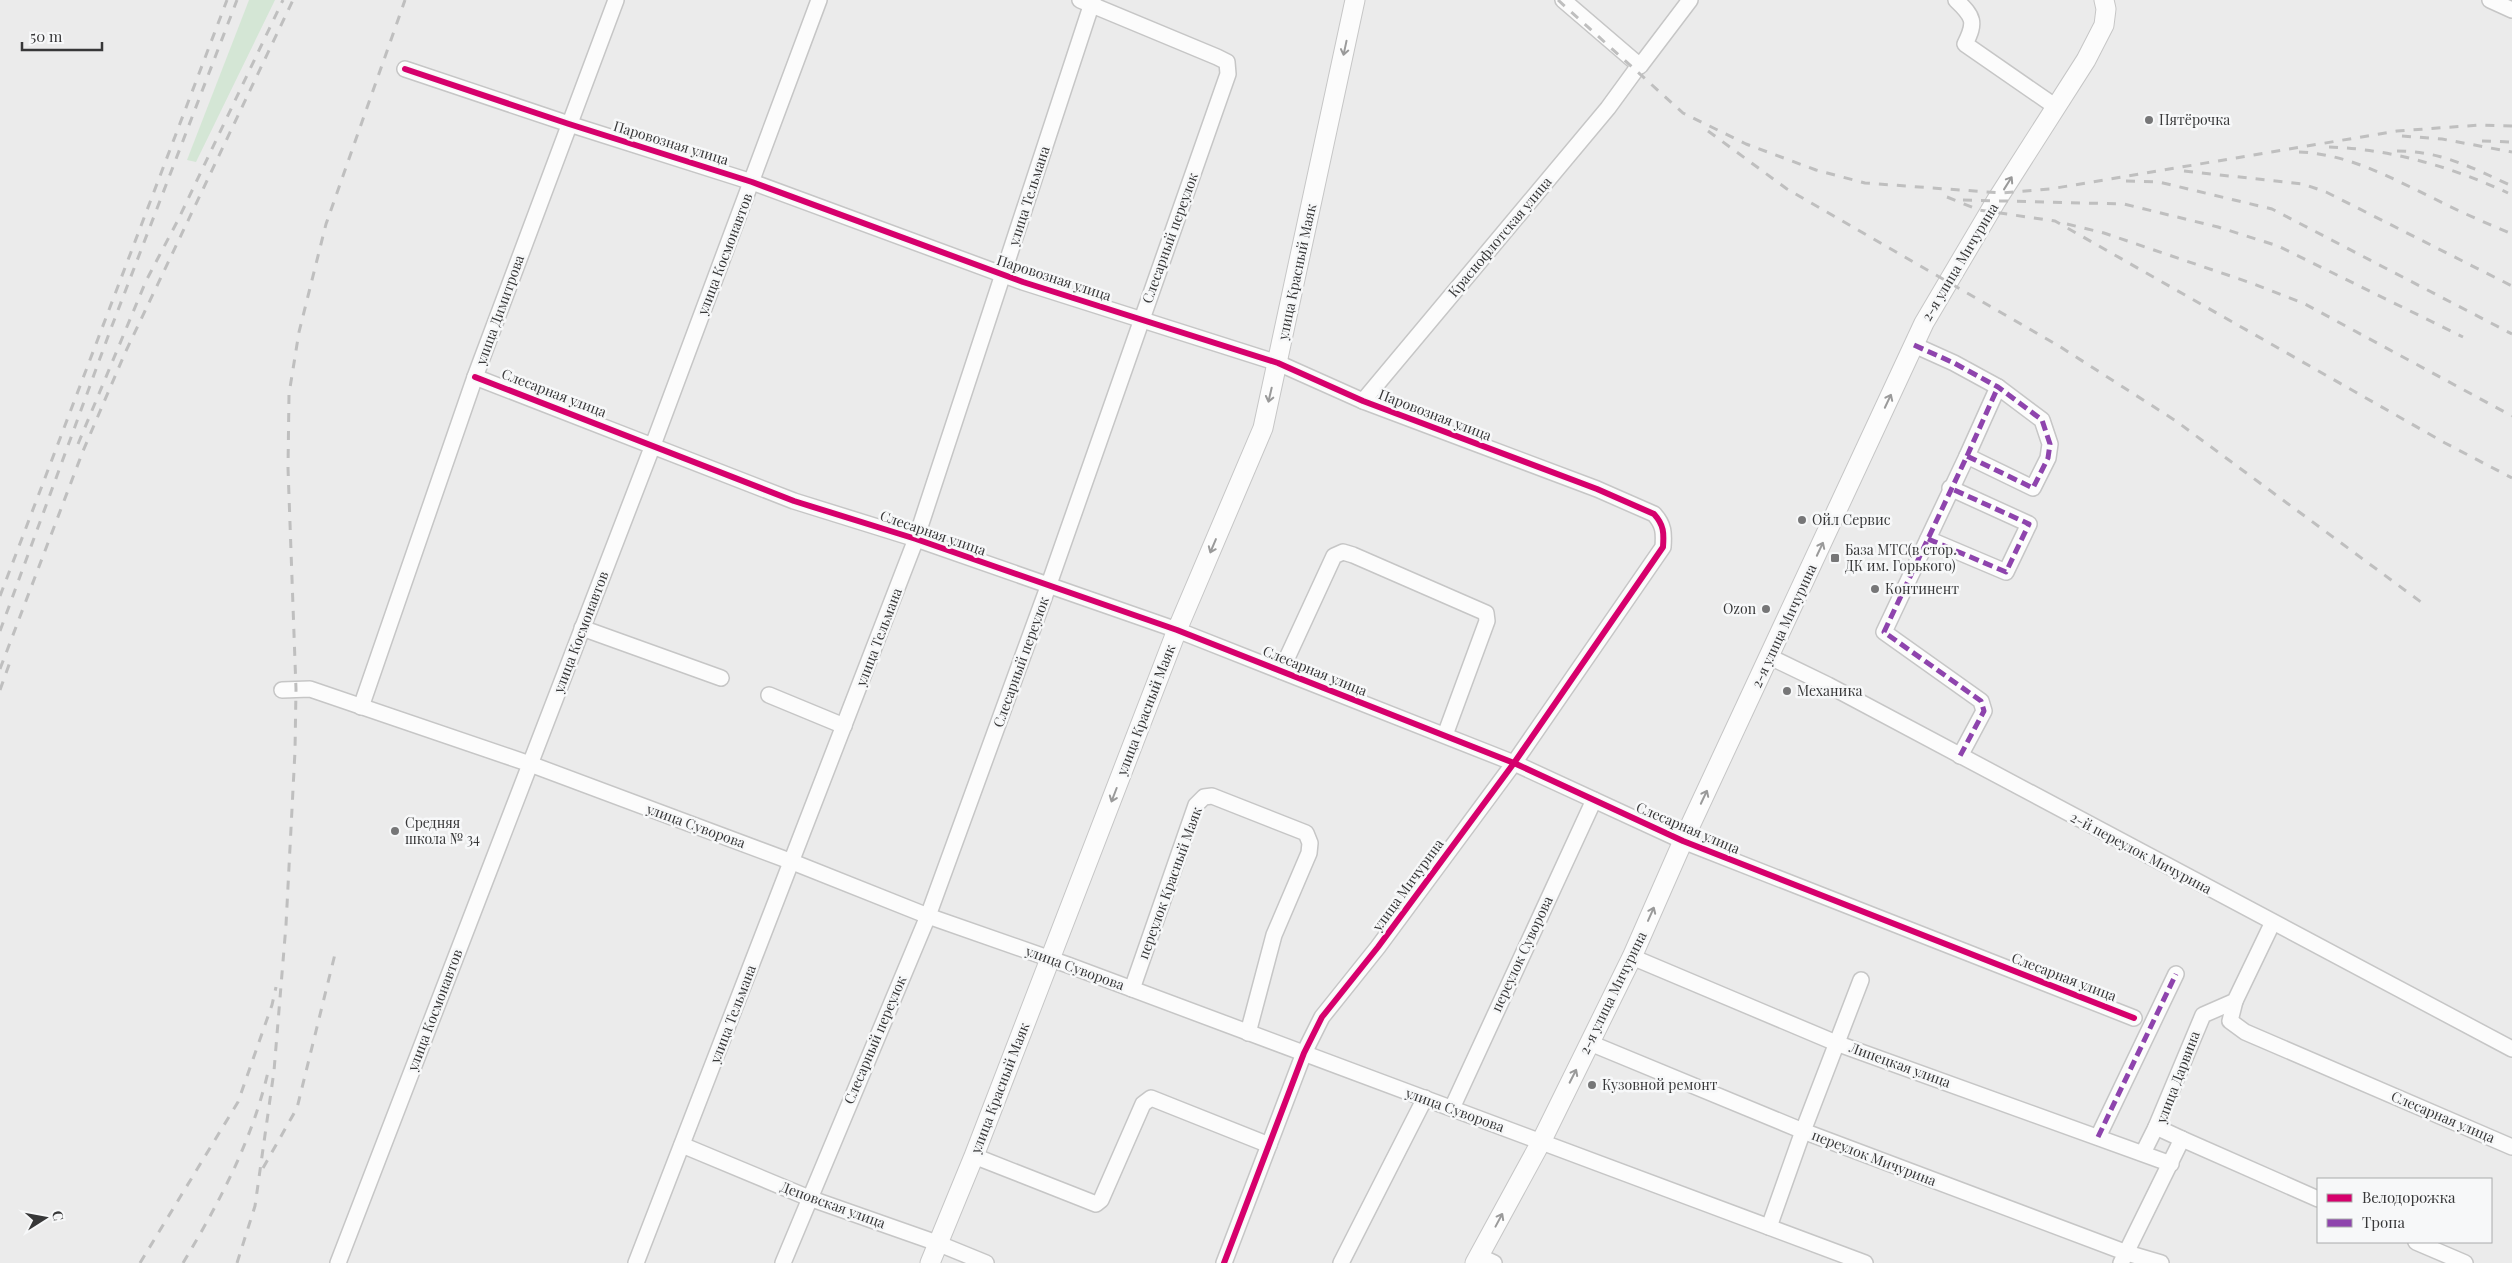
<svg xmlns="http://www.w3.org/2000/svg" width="2512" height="1263" font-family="'Playfair Display',serif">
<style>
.green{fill:#d4e6d5}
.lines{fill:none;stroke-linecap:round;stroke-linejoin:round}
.minor-casing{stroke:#c6c6c6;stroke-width:18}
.major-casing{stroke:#c6c6c6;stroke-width:21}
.minor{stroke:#fcfcfc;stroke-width:15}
.major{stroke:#fcfcfc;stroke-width:19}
.rail{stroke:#bfbfbf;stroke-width:3;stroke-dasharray:9 9;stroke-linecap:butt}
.quiet{stroke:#8e44ad;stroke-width:5;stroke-dasharray:10 5;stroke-linecap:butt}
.cycleway-casing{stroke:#f7f8f9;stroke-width:9}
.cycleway{stroke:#d6006c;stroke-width:6}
.oneway{stroke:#9a9a9a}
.poi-dot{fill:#767677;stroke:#f7f8f9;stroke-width:2}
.labels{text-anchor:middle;stroke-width:5;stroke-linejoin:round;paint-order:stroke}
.poi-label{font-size:14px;fill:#373738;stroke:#f7f8f9;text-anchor:start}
.street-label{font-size:14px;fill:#373738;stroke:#f7f8f9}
</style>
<rect width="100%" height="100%" fill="#ebebeb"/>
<path class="green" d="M 249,0 L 275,0 L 196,162 L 187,160 Z"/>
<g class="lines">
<g class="minor-casing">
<g id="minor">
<path d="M 1563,0 L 1640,66 L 1690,0"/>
<path d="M 1956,0 C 1974,17 1976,22 1965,44 L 2056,107"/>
<path d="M 2490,0 L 2512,10"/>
<path d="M 405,69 L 569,124 L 752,182 L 1023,282 L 1278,363 L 1363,401 L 1597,489 L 1654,514 C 1664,525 1664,533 1663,547 L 1514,763 L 1378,947 L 1322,1017 L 1304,1053 L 1224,1263"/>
<path d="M 1914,345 L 1954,363 L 1998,387 L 2042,420 L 2050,444 L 2048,458 L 2033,488 L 1967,456 L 1884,632 L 1981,701 L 1984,711 L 1960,756"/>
<path d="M 475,377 L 794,501 L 916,539 L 1177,630 L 1514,763 L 1683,841 L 2134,1018"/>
<path d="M 1363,401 L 1608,108 L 1635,71"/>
<path d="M 1967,456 L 1998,387"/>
<path d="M 1928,539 L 2006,572 L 2029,524 L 1950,488"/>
<path d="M 582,628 L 721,678"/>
<path d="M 1770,657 L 1828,685 L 2512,1049"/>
<path d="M 1281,671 L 1334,556 L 1343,552 L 1353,555 L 1486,613 L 1487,621 L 1445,735"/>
<path d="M 282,690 L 310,689 L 530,764 L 795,863 L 928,916 L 1068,965 L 1865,1263"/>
<path d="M 769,695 L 844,726"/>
<path d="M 361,707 L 475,377 L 616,0"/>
<path d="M 1632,957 L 1836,1043 L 2171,1164"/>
<path d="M 1132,989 L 1196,805 L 1204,797 L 1212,796 L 1306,833 L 1310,843 L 1309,853 L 1274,935 L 1248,1033"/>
<path d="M 2235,1001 L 2230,1021 L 2245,1032 L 2512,1147"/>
<path d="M 1590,1043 L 1803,1131 L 2127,1253 L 2161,1263"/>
<path d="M 1452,1108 L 1594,800"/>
<path d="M 2098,1137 L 2176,974"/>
<path d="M 2182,1139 L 2318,1199"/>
<path d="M 682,1145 L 809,1198 L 937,1243 L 986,1263"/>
<path d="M 2143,1153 L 2156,1127"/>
<path d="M 974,1156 L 1096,1204 L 1101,1200 L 1143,1104 L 1151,1098 L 1269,1145"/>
<path d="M 1769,1227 L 1803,1131 L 1861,980"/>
<path d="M 2416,1242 L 2465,1263"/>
<path d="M 1479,1256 L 1494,1263"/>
<path d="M 338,1263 L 653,445 L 819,0"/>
<path d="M 636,1263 L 916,539 L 1093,0"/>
<path d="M 783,1263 L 928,916 L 1048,587 L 1228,74 L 1227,62 L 1217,57 L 1080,0"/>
<path d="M 1341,1263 L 1425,1098"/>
<path d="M 2121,1263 L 2182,1139 L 2156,1127 L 2203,1015 L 2235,1001 L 2272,924"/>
</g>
</g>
<g class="major-casing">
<g id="major">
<path d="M 930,1263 L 974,1156 L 1177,630 L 1263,428 L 1355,0"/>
<path d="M 1475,1263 L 1541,1142 L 1632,957 L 1683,841 L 1924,323 L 1996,201 L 2086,60 L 2104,25 L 2106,9 L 2104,0"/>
</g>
</g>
<use href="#minor" class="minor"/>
<use href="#major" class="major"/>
<g class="rail">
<path d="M 1558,0 L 1683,113 L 1746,144 L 1816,170 L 1865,183 L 2001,193 L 2050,189 L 2397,131 L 2480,125 L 2512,126"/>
<path d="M 1708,131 L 1787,189 L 2059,346 L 2176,421 L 2425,605"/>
<path d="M 2402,136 L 2442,139 L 2512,152"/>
<path d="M 2482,141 L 2512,142"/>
<path d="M 2329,147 C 2391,149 2452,167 2508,193"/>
<path d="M 2397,151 C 2441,151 2473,168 2512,186"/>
<path d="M 2299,152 C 2349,154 2391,178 2435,199 C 2460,212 2486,223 2512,234"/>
<path d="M 2184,171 L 2303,184 L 2326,192 L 2512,286"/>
<path d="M 2126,181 L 2159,182 L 2272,209 L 2512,334"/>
<path d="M 1947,197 L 1979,210 L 2055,221 L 2445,443 L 2512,478"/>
<path d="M 1963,200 L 2124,204 L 2218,227 L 2278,246 L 2463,337"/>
<path d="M 2067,224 L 2104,233 L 2254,284 L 2305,304 L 2512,416"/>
<path d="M 78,444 L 146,281 L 178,220 L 283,0"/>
<path d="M 0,596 L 227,0"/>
<path d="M 0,631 L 110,331 L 237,0"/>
<path d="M 0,669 L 83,451 L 125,353 L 293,0"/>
<path d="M 0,690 L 10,662"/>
<path d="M 263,1168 L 297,1108 L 336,950"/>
<path d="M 140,1263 L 238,1102 L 272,1005 L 276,987"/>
<path d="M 183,1263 C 219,1203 252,1141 268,1072"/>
<path d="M 237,1263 L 255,1206 L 274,1071 L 286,925 L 295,751 L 296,689 L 288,468 L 289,394 L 299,332 L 326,224 L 405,0"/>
</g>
<g class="quiet">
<path d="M 1914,345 L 1954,363 L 1998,387 L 2042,420 L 2050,444 L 2048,458 L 2033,488 L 1967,456 L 1884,632 L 1981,701 L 1984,711 L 1960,756"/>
<path d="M 1967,456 L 1998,387"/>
<path d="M 1928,539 L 2006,572 L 2029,524 L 1950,488"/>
<path d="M 2098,1137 L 2176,974"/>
</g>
<g class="cycleway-casing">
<g id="cycleway">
<path d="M 405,69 L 569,124 L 752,182 L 1023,282 L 1278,363 L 1363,401 L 1597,489 L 1654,514 C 1664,525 1664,533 1663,547 L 1514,763 L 1378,947 L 1322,1017 L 1304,1053 L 1224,1263"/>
<path d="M 475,377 L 794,501 L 916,539 L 1177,630 L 1514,763 L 1683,841 L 2134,1018"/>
</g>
</g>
<use href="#cycleway" class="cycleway"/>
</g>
<defs><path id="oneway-shaft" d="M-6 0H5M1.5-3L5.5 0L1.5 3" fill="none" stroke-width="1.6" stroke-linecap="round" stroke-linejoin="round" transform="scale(1.25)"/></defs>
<g class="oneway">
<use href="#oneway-shaft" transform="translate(1345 48) rotate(102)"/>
<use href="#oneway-shaft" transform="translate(2008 183) rotate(-58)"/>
<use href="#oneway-shaft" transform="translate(1270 395) rotate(103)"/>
<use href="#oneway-shaft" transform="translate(1888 401) rotate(-65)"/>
<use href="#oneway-shaft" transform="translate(1213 546) rotate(113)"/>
<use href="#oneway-shaft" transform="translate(1820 549) rotate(-65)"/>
<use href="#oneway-shaft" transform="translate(1114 795) rotate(111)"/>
<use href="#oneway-shaft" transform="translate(1704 797) rotate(-65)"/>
<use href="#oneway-shaft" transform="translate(1651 914) rotate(-66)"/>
<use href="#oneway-shaft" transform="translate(1573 1076) rotate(-63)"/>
<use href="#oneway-shaft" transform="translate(1499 1220) rotate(-62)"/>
</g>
<g class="poi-dot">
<circle cx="2149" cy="120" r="5"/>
<circle cx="1802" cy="520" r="5"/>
<rect x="1830" y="553" width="10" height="10" rx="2.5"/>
<circle cx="1875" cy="589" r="5"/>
<circle cx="1766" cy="609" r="5"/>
<circle cx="1787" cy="691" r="5"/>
<circle cx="395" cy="831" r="5"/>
<circle cx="1592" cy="1085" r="5"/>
</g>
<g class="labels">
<g class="poi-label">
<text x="2159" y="125">Пятёрочка</text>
<text x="1812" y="525">Ойл Сервис</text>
<text x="1845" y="555">База МТС(в стор.<tspan x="1845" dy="16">ДК им. Горького)</tspan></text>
<text x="1885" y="594">Континент</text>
<text x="1756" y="614" text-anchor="end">Ozon</text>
<text x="1797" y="696">Механика</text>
<text x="405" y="828">Средняя<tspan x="405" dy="16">школа № 34</tspan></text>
<text x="1602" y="1090">Кузовной ремонт</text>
</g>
<g class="street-label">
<text transform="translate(671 143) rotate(17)" y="5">Паровозная улица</text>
<text transform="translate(1029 196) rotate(-72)" y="5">улица Тельмана</text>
<text transform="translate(1500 237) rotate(-50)" y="5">Краснофлотская улица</text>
<text transform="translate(1170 238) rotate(-70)" y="5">Слесарный переулок</text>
<text transform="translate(725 254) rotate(-69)" y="5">улица Космонавтов</text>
<text transform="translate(1960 262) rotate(-59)" y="5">2-я улица Мичурина</text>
<text transform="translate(1297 272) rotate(-78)" y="5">улица Красный Маяк</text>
<text transform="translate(1054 278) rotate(18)" y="5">Паровозная улица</text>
<text transform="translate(500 310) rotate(-70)" y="5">улица Димитрова</text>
<text transform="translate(554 393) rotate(21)" y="5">Слесарная улица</text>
<text transform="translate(1435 415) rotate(21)" y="5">Паровозная улица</text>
<text transform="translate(933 533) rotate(19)" y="5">Слесарная улица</text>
<text transform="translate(1784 626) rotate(-65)" y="5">2-я улица Мичурина</text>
<text transform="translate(581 632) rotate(-69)" y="5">улица Космонавтов</text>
<text transform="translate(879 637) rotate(-69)" y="5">улица Тельмана</text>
<text transform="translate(1021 662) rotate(-70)" y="5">Слесарный переулок</text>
<text transform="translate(1315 671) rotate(22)" y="5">Слесарная улица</text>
<text transform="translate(1146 710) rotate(-69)" y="5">улица Красный Маяк</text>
<text transform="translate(696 826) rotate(20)" y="5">улица Суворова</text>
<text transform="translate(1688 828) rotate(23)" y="5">Слесарная улица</text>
<text transform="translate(2141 853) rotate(28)" y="5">2-й переулок Мичурина</text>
<text transform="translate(1170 883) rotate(-70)" y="5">переулок Красный Маяк</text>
<text transform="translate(1408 885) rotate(-54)" y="5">улица Мичурина</text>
<text transform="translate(1522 954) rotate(-65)" y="5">переулок Суворова</text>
<text transform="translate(1075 968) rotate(20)" y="5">улица Суворова</text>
<text transform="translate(2064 977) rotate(21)" y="5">Слесарная улица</text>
<text transform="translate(1613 993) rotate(-64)" y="5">2-я улица Мичурина</text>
<text transform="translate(435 1010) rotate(-69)" y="5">улица Космонавтов</text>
<text transform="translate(733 1014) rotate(-69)" y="5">улица Тельмана</text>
<text transform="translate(875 1040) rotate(-67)" y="5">Слесарный переулок</text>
<text transform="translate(1900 1065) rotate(20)" y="5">Липецкая улица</text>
<text transform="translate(2178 1077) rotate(-69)" y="5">улица Дарвина</text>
<text transform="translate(1000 1088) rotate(-69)" y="5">улица Красный Маяк</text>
<text transform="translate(1455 1110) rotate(20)" y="5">улица Суворова</text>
<text transform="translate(2443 1117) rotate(23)" y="5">Слесарная улица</text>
<text transform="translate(1874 1158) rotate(21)" y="5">переулок Мичурина</text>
<text transform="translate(833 1205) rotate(20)" y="5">Деповская улица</text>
</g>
</g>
<rect x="2317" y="1178" width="175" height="65" fill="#f7f8f9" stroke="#aaabac"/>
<rect x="2327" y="1194" width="25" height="8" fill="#d6006c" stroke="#aaabac"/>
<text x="2362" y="1203" font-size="15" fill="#373738">Велодорожка</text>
<rect x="2327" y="1219" width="25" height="8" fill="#8e44ad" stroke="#aaabac"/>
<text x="2362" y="1228" font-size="15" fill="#373738">Тропа</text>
<g transform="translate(45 1218) rotate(79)" stroke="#f7f8f9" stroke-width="4" paint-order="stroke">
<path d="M0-4L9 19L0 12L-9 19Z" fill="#373738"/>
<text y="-8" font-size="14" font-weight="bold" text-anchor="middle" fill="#373738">С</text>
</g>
<path d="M22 42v8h80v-8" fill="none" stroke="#373738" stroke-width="2.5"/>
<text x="30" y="42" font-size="15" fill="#373738" stroke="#f7f8f9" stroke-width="4" paint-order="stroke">50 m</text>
</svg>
